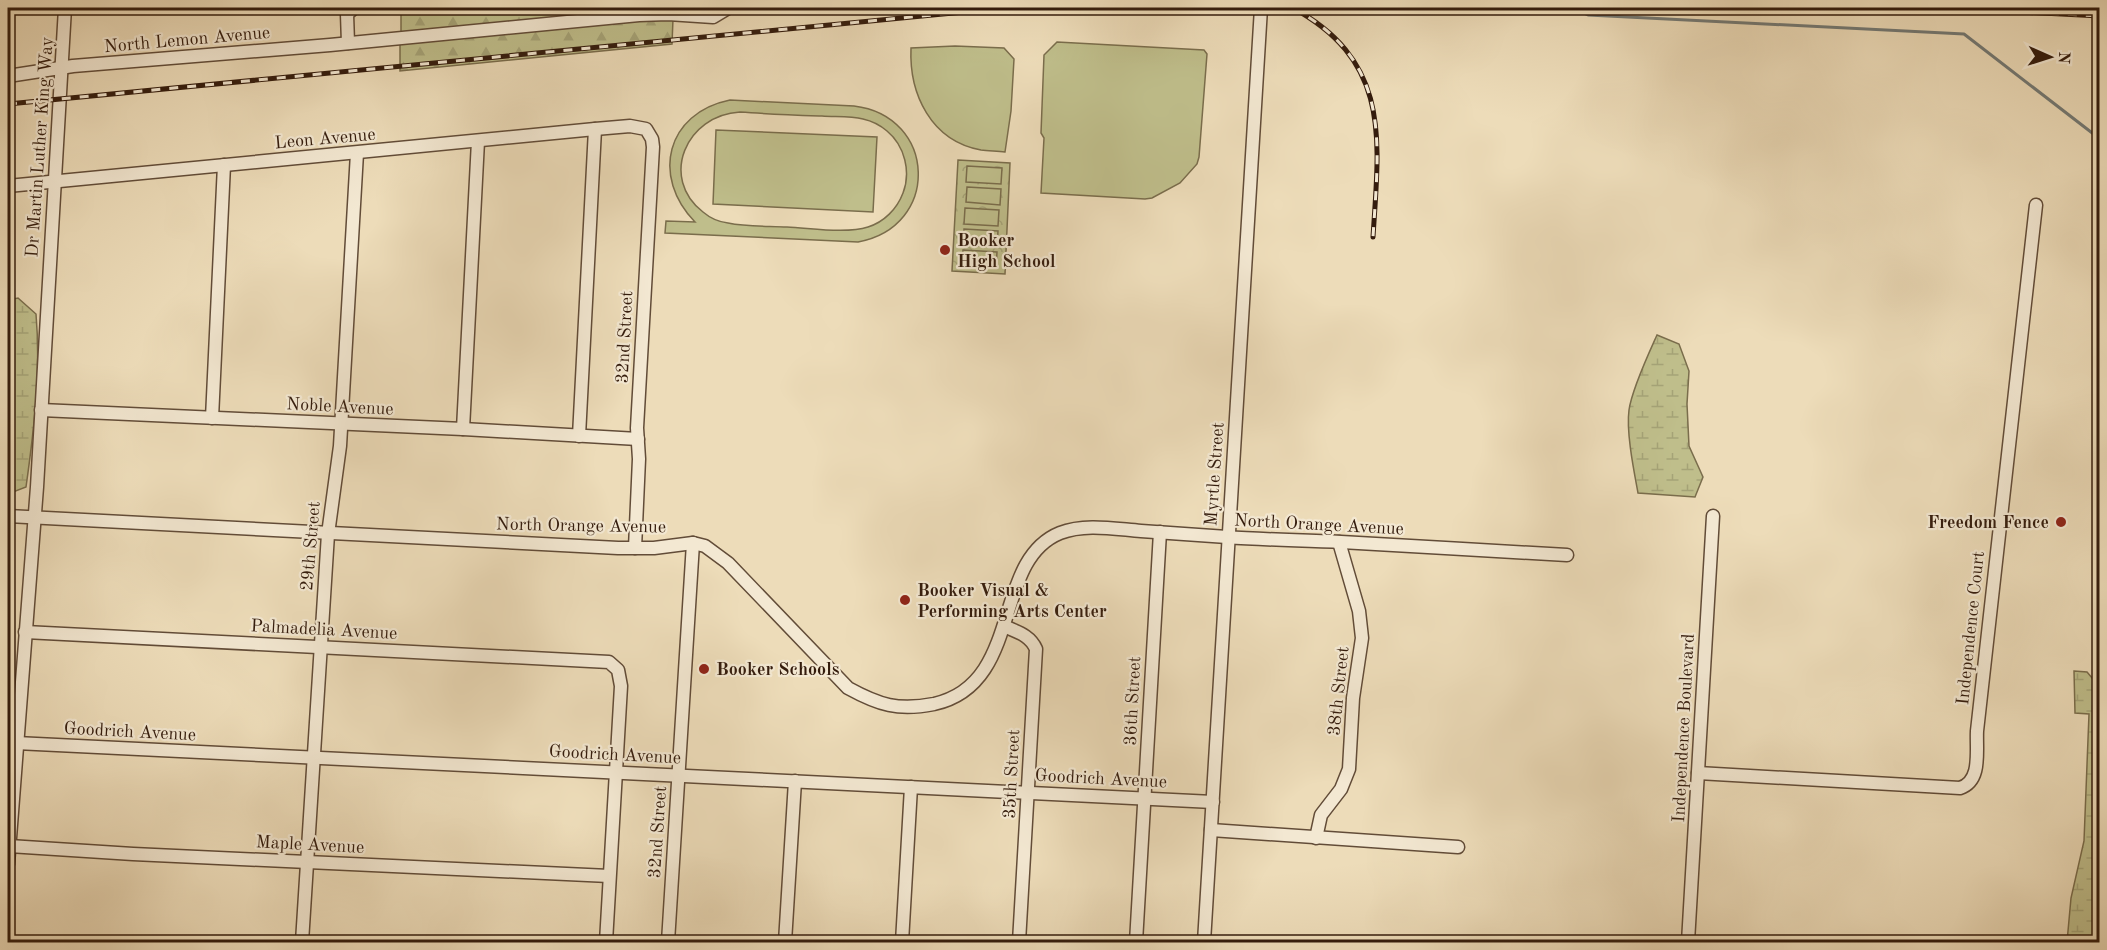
<svg xmlns="http://www.w3.org/2000/svg" width="2107" height="950" font-family="'Old Standard TT',serif">
<style>
.forest{fill:url(#forest-firs);stroke:#7a6d4c;stroke-width:1.5}
.wetland{fill:url(#wetland-marsh);stroke:#7a6d4c;stroke-width:1.5}
.park{fill:url(#park-crowns);stroke:#7a6d4c;stroke-width:1.5}
.pitch{fill:#bfbe8b;stroke:#7a6d4c;stroke-width:1.5;fill-rule:evenodd}
.lines{fill:none;stroke-linecap:round;stroke-linejoin:round}
.stream{stroke:#747a75;stroke-width:3}
.minor-casing{stroke:#624c38;stroke-width:15}
.minor{stroke:#f3e8d2;stroke-width:12}
.rail-casing{stroke:#341c0d;stroke-width:5}
.rail{stroke:#f3e8d2;stroke-width:3;stroke-dasharray:9;stroke-linecap:butt}
.poi-dot{fill:#8f2418;stroke:#f3e8d2;stroke-width:2}
.labels{text-anchor:middle;stroke-width:4.5;stroke-linejoin:round;paint-order:stroke}
.street-label{font-size:18px;fill:#341c0d;stroke:#f3e8d2}
.poi-label{font-size:18px;font-weight:bold;fill:#341c0d;stroke:#f3e8d2;text-anchor:start}
</style>
<defs>
<pattern id="forest-firs" width="22" height="20" patternUnits="userSpaceOnUse" patternTransform="scale(1.5)"><rect width="22" height="20" fill="#bfbe8b"/><path d="M5 1l3.5 6h-7zM16 11l3.5 6h-7z" fill="#a5a377"/></pattern>
<pattern id="wetland-marsh" width="20" height="14" patternUnits="userSpaceOnUse" patternTransform="scale(1.5)"><rect width="20" height="14" fill="#bfbe8b"/><path d="M1 5h8M5 5V1M11 12h8M15 12V8" fill="none" stroke="#a5a377"/></pattern>
<pattern id="park-crowns" width="20" height="18" patternUnits="userSpaceOnUse" patternTransform="scale(1.5)"><rect width="20" height="18" fill="#bfbe8b"/><path d="M2 6a3 3 0 1 1 6 0M12 15a3 3 0 1 1 6 0" fill="none" stroke="#a5a377"/></pattern>
</defs>
<rect width="100%" height="100%" fill="#eddcb9"/>
<filter id="stains"><feTurbulence type="fractalNoise" baseFrequency=".00333" numOctaves="4"/><feColorMatrix values="0 0 0 0 .2 0 0 0 0 .09 0 0 0 0 .02 0 0 0 .5 -.17"/></filter>
<radialGradient id="worn" r=".72"><stop offset=".6" stop-color="#630" stop-opacity="0"/><stop offset="1" stop-color="#630" stop-opacity=".3"/></radialGradient>
<g class="forest">
<path d="M 401,8 L 682,8 L 401,33 Z"/>
<path d="M 673,19 L 672,44 L 400,71 L 400,43 L 640,20 Z"/>
</g>
<g class="wetland">
<path d="M 18,298 L 36,314 C 41,372 34,430 26,487 L 8,494 L 8,300 Z"/>
<path d="M 1657,335 L 1679,344 L 1689,371 L 1687,404 L 1689,446 L 1703,477 L 1695,497 L 1638,493 C 1634,471 1626,432 1629,410 C 1632,389 1648,355 1657,335 Z"/>
<path d="M 2074,671 L 2087,672 L 2093,679 L 2099,681 L 2100,807 L 2094,904 L 2099,911 L 2099,942 L 2067,942 L 2071,898 L 2084,841 L 2089,714 L 2075,713 Z"/>
</g>
<path class="park" d="M 958,160 L 1010,163 L 1005,274 L 952,271 Z"/>
<g class="pitch">
<path d="M 1057,42 L 1204,50 L 1207,54 L 1199,157 L 1197,164 L 1180,183 L 1152,198 L 1145,199 L 1041,193 L 1044,138 L 1041,133 L 1044,55 Z"/>
<path d="M 955,46 L 1004,48 L 1014,59 L 1011,111 L 1005,152 C 997,151 989,151 981,150 C 931,141 909,94 911,48 Z"/>
<path d="M 730,100 L 854,106 C 937,116 941,227 858,242 L 665,233 L 666,221 L 695,222 C 651,177 666,113 730,100 ZM 740,112 C 767,114 795,115 822,116 C 835,117 850,116 863,119 C 872,121 880,125 887,131 C 905,146 911,172 903,193 C 897,209 884,222 868,227 C 846,234 811,228 787,227 C 767,226 747,227 728,223 C 719,222 710,218 703,212 C 659,178 686,115 740,112 Z"/>
<path d="M 716,130 L 877,137 L 873,212 L 713,204 Z"/>
<path d="M 967,166 L 1002,168 L 1001,184 L 966,182 Z"/>
<path d="M 967,187 L 1001,189 L 1000,205 L 966,202 Z"/>
<path d="M 965,208 L 999,210 L 998,226 L 964,224 Z"/>
<path d="M 964,229 L 998,231 L 997,247 L 963,245 Z"/>
<path d="M 963,250 L 997,252 L 996,268 L 962,265 Z"/>
</g>
<g class="lines">
<path class="stream" d="M 1573,8 L 1588,15 L 1964,34 L 2100,139"/>
<g class="minor-casing">
<g id="minor">
<path d="M 348,43 L 347,14 L 354,8"/>
<path d="M 8,76 L 73,66 L 330,45 L 639,15 L 668,14 L 713,17 L 728,8"/>
<path d="M 8,186 L 595,129 L 630,126 L 646,129 L 652,139 L 653,147 L 637,428 L 639,459 L 635,548"/>
<path d="M 41,410 L 463,429 L 638,439"/>
<path d="M 212,418 L 224,165"/>
<path d="M 463,429 L 478,141"/>
<path d="M 579,436 L 595,129"/>
<path d="M 8,516 L 618,548 L 654,548 L 693,543 L 705,546 L 728,563 L 848,688 C 879,705 898,711 934,704 C 1024,684 991,561 1060,533 C 1085,523 1115,529 1141,531 C 1170,533 1198,535 1227,537 C 1265,540 1303,540 1341,542 C 1416,546 1492,551 1567,555"/>
<path d="M 1004,626 C 1017,632 1030,635 1036,649 L 1019,942"/>
<path d="M 25,632 L 609,662 L 618,670 L 621,686 L 606,942"/>
<path d="M 16,743 L 1213,802"/>
<path d="M 1698,773 L 1960,788 C 1982,781 1976,751 1977,731 L 2036,205"/>
<path d="M 1211,830 L 1458,847"/>
<path d="M 1316,838 L 1321,815 L 1341,789 L 1349,769 L 1353,698 L 1362,638 L 1359,611 L 1339,542"/>
<path d="M 9,846 L 133,854 L 609,876"/>
<path d="M 8,864 L 37,487 L 65,8"/>
<path d="M 302,942 L 328,534 L 340,446 L 357,153"/>
<path d="M 668,942 L 693,543"/>
<path d="M 785,942 L 795,781"/>
<path d="M 902,942 L 911,787"/>
<path d="M 1136,942 L 1160,532"/>
<path d="M 1204,942 L 1261,8"/>
<path d="M 1688,942 L 1713,516"/>
</g>
</g>
<use href="#minor" class="minor"/>
<g class="rail-casing">
<g id="rail">
<path d="M 1293,8 C 1392,62 1379,140 1373,237"/>
<path d="M 1942,8 L 2100,16"/>
<path d="M 8,104 L 1005,8"/>
</g>
</g>
<use href="#rail" class="rail"/>
</g>
<g class="poi-dot">
<circle cx="945" cy="250" r="6"/>
<circle cx="2061" cy="522" r="6"/>
<circle cx="905" cy="600" r="6"/>
<circle cx="704" cy="669" r="6"/>
</g>
<g class="labels">
<g class="street-label">
<text transform="translate(187 39) rotate(-5)" y="6">North Lemon Avenue</text>
<text transform="translate(325 138) rotate(-5)" y="6">Leon Avenue</text>
<text transform="translate(39 147) rotate(-86)" y="6">Dr Martin Luther King Way</text>
<text transform="translate(624 337) rotate(-87)" y="6">32nd Street</text>
<text transform="translate(340 406) rotate(3)" y="6">Noble Avenue</text>
<text transform="translate(1214 474) rotate(-86)" y="6">Myrtle Street</text>
<text transform="translate(1319 524) rotate(3)" y="6">North Orange Avenue</text>
<text transform="translate(581 525) rotate(1)" y="6">North Orange Avenue</text>
<text transform="translate(310 546) rotate(-85)" y="6">29th Street</text>
<text transform="translate(1970 628) rotate(-84)" y="6">Independence Court</text>
<text transform="translate(324 629) rotate(3)" y="6">Palmadelia Avenue</text>
<text transform="translate(1338 691) rotate(-84)" y="6">38th Street</text>
<text transform="translate(1132 701) rotate(-87)" y="6">36th Street</text>
<text transform="translate(1683 728) rotate(-87)" y="6">Independence Boulevard</text>
<text transform="translate(130 731) rotate(3)" y="6">Goodrich Avenue</text>
<text transform="translate(615 754) rotate(3)" y="6">Goodrich Avenue</text>
<text transform="translate(1011 774) rotate(-87)" y="6">35th Street</text>
<text transform="translate(1101 778) rotate(3)" y="6">Goodrich Avenue</text>
<text transform="translate(657 832) rotate(-86)" y="6">32nd Street</text>
<text transform="translate(310 844) rotate(3)" y="6">Maple Avenue</text>
</g>
<g class="poi-label">
<text x="957" y="246">Booker<tspan x="957" dy="21">High School</tspan></text>
<text x="2049" y="528" text-anchor="end">Freedom Fence</text>
<text x="917" y="596">Booker Visual &amp;<tspan x="917" dy="21">Performing Arts Center</tspan></text>
<text x="716" y="675">Booker Schools</text>
</g>
</g>
<rect width="2107" height="950" fill="none" stroke="#eddcb9" stroke-width="30"/>
<rect x="9" y="9" width="2089" height="932" fill="none" stroke="#341c0d" stroke-width="3"/>
<rect x="15" y="15" width="2077" height="920" fill="none" stroke="#341c0d" stroke-width="1.5"/>
<g transform="translate(2050 57) rotate(93)" stroke="#f3e8d2" stroke-width="4.5" paint-order="stroke">
<path d="M0-4.5L10 22L0 15L-10 22Z" fill="#341c0d"/>
<text y="-9" font-size="16" font-weight="bold" text-anchor="middle" fill="#341c0d">N</text>
</g>
<rect width="100%" height="100%" filter="url(#stains)"/>
<rect width="100%" height="100%" fill="url(#worn)"/>
</svg>
